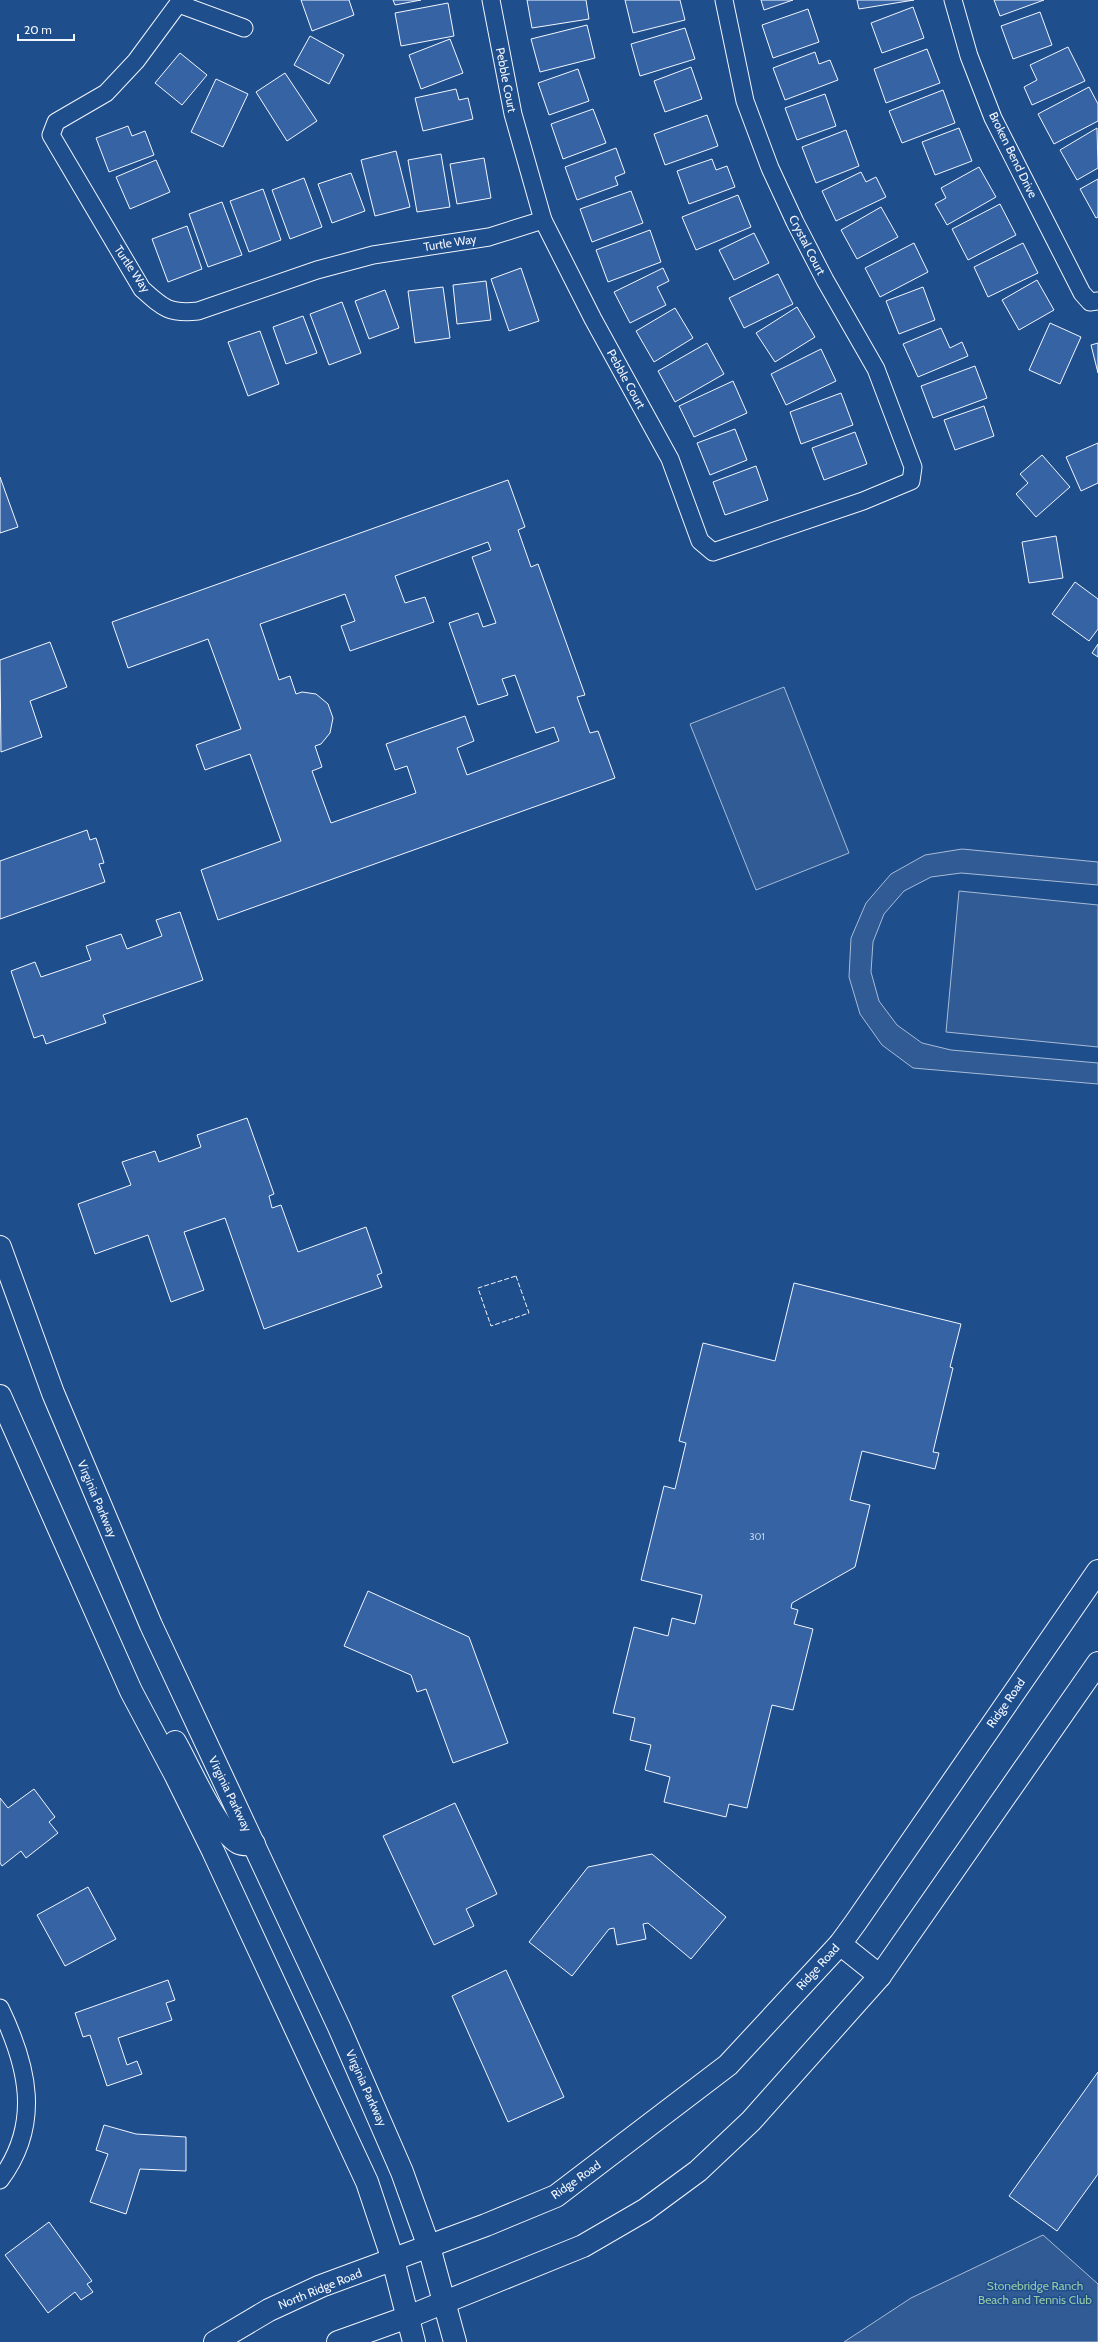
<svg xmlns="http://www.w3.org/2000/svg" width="1098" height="2342" font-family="Cabin,sans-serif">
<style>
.built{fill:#305b95;stroke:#a8bbd7}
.building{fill:#3563a3;stroke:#f2f6ff;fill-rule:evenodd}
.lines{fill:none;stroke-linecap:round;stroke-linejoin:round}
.street-casing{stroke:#f2f6ff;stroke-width:19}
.secondary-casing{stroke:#f2f6ff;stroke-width:24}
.street{stroke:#1f4e8c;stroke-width:17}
.secondary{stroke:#1f4e8c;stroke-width:22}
.fence{stroke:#f2f6ff;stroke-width:1;stroke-dasharray:5 2;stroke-linecap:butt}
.labels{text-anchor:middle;stroke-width:3;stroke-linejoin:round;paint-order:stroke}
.number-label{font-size:10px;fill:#c3d1e8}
.street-label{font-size:12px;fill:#f2f6ff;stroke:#1f4e8c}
.park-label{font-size:12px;fill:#97c8a6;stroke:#1f4e8c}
</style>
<rect width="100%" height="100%" fill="#1f4e8c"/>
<g class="built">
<path d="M 784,687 L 849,853 L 756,890 L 690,724 Z"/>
<path d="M 962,849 L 1098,862 L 1098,885 L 961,873 L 931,877 L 904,891 L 884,914 L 873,942 L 871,972 L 879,1001 L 897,1025 L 922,1043 L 951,1050 L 1098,1063 L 1098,1084 L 913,1068 L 882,1045 L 860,1014 L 849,977 L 851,938 L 866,903 L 891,874 L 925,855 Z"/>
<path d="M 959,891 L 1098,905 L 1098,1047 L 946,1032 Z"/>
<path d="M 1043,2235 L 1098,2284 L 1098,2342 L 844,2342 L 911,2298 Z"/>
</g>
<g class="building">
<path d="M 301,0 L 349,0 L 354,15 L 312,31 Z"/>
<path d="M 393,0 L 421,0 L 395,5 Z"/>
<path d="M 527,0 L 586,0 L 589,19 L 532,28 Z"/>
<path d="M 625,0 L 680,0 L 685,20 L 633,33 Z"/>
<path d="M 761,0 L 793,0 L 764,10 Z"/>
<path d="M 857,0 L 914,0 L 859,9 Z"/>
<path d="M 994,0 L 1044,0 L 1000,16 Z"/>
<path d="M 448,3 L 454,36 L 401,46 L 395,13 Z"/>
<path d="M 913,7 L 924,38 L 882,53 L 871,23 Z"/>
<path d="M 808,9 L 819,42 L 773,58 L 762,25 Z"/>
<path d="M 1040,12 L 1052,45 L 1013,59 L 1001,26 Z"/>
<path d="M 587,25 L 595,58 L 540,72 L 531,39 Z"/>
<path d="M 685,28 L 695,59 L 640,76 L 631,44 Z"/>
<path d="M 310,36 L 344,55 L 329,84 L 294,65 Z"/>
<path d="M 450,39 L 463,73 L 421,89 L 409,55 Z"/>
<path d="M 1068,47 L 1085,81 L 1032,105 L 1024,87 L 1037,80 L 1030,65 Z"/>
<path d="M 927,49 L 940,83 L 886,103 L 874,69 Z"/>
<path d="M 815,52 L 819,64 L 830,60 L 838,80 L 785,100 L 773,68 Z"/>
<path d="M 180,53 L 207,75 L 182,105 L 155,83 Z"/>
<path d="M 691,67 L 702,99 L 665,112 L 654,81 Z"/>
<path d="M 578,69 L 589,101 L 549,115 L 538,83 Z"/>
<path d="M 285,73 L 317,121 L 287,141 L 256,92 Z"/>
<path d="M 216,79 L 248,94 L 223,147 L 191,132 Z"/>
<path d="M 1089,87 L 1098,104 L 1098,121 L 1054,144 L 1038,114 Z"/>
<path d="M 456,89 L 459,100 L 468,98 L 473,119 L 423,131 L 415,98 Z"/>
<path d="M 943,90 L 955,123 L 902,143 L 889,111 Z"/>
<path d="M 825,94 L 836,126 L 797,140 L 785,108 Z"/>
<path d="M 593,109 L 606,143 L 563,159 L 551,124 Z"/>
<path d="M 707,115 L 718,146 L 665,165 L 654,134 Z"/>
<path d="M 128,126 L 132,136 L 145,131 L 154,155 L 109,172 L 96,138 Z"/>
<path d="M 959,128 L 972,161 L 935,175 L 922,142 Z"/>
<path d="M 1097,128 L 1098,168 L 1077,180 L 1060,150 Z"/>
<path d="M 846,130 L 859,166 L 816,183 L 802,147 Z"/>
<path d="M 616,148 L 625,173 L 615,177 L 618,185 L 577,200 L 565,167 Z"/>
<path d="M 396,151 L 410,207 L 375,216 L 361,160 Z"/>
<path d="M 441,154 L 450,207 L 417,212 L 408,160 Z"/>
<path d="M 484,158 L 491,198 L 457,204 L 450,164 Z"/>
<path d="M 712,159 L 716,170 L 727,166 L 735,187 L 689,204 L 677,171 Z"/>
<path d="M 156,160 L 170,192 L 130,209 L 116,177 Z"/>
<path d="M 979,167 L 996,197 L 947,225 L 935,204 L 946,198 L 941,188 Z"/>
<path d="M 861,172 L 866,182 L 876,177 L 886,197 L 836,221 L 822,191 Z"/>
<path d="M 351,173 L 365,211 L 332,223 L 318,184 Z"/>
<path d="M 304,178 L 322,227 L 290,239 L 272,190 Z"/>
<path d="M 1098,179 L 1098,217 L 1096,218 L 1080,189 Z"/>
<path d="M 263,189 L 281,240 L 249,252 L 230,201 Z"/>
<path d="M 631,191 L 643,223 L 592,242 L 580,209 Z"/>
<path d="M 738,195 L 751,227 L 696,250 L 682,217 Z"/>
<path d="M 222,202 L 242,255 L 208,267 L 189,214 Z"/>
<path d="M 1000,204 L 1016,235 L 968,260 L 952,229 Z"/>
<path d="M 881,207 L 898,237 L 857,259 L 841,230 Z"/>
<path d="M 187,226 L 202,269 L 168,282 L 152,239 Z"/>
<path d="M 650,230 L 661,262 L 608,282 L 596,250 Z"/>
<path d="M 754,233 L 769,263 L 734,280 L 719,250 Z"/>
<path d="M 914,243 L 928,272 L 880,297 L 865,268 Z"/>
<path d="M 1023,243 L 1038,273 L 988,297 L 974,267 Z"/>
<path d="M 521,268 L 539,321 L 509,331 L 491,279 Z"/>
<path d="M 663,268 L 669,281 L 657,287 L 666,305 L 630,323 L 614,292 Z"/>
<path d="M 778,274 L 793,304 L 744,328 L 729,298 Z"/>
<path d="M 1037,280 L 1054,310 L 1019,330 L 1002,300 Z"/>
<path d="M 486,281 L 491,320 L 457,324 L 453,285 Z"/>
<path d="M 443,287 L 450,338 L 415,343 L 408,291 Z"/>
<path d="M 923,287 L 935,320 L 899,334 L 886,301 Z"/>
<path d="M 385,290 L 399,328 L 369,339 L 355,301 Z"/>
<path d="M 342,302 L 361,353 L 329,365 L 310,314 Z"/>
<path d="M 797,307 L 815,337 L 775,362 L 756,333 Z"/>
<path d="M 675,308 L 693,338 L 654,362 L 636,331 Z"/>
<path d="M 303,316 L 317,353 L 286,364 L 273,327 Z"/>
<path d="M 1050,323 L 1081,337 L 1060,384 L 1029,370 Z"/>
<path d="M 941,328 L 950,348 L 962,342 L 968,356 L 918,377 L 903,344 Z"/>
<path d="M 260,331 L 279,384 L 248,396 L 228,342 Z"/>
<path d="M 707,343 L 724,374 L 675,402 L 658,371 Z"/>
<path d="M 1098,343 L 1098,373 L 1091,345 Z"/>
<path d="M 821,349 L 836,381 L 786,405 L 771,374 Z"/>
<path d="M 975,366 L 987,398 L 933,418 L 921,386 Z"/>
<path d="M 733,381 L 747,413 L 694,437 L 679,406 Z"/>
<path d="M 841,393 L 853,425 L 801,444 L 790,412 Z"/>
<path d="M 984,406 L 994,436 L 955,450 L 944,420 Z"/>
<path d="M 735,429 L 747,460 L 710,475 L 697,443 Z"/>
<path d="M 855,432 L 867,464 L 824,480 L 812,448 Z"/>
<path d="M 1098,443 L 1098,483 L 1081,491 L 1066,457 Z"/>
<path d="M 1042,455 L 1070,487 L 1036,517 L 1016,494 L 1028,483 L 1020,474 Z"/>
<path d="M 756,466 L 768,500 L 725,515 L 713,482 Z"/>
<path d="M 0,477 L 18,527 L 0,533 Z"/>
<path d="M 508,480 L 525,527 L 518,530 L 531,567 L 538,564 L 585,695 L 577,697 L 590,733 L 598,731 L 615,778 L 218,920 L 201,870 L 281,841 L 250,754 L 205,770 L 196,745 L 241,729 L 208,639 L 128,668 L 112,622 ZM 488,542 L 491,550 L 472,557 L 496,623 L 483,627 L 478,613 L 449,623 L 478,705 L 508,695 L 502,679 L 515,675 L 536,733 L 554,727 L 559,741 L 467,775 L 457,748 L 474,741 L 465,716 L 386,744 L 395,770 L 407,766 L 416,793 L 331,823 L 312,771 L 322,767 L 315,746 L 321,744 L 330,733 L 333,718 L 328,704 L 316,694 L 302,692 L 296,694 L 290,676 L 279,680 L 260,624 L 345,594 L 355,621 L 341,626 L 350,651 L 434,622 L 425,597 L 405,603 L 395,576 Z"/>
<path d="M 1056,536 L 1063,578 L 1029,583 L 1022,542 Z"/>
<path d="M 1075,582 L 1098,599 L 1098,629 L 1089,641 L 1052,614 Z"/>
<path d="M 50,642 L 67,687 L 30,701 L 42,737 L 1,752 L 0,660 Z"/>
<path d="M 1098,644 L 1098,657 L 1092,653 Z"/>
<path d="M 87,830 L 90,840 L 96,838 L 104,863 L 99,864 L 105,882 L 0,919 L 0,861 Z"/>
<path d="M 180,912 L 203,980 L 103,1015 L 106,1023 L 46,1044 L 43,1035 L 34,1038 L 11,971 L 35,962 L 41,977 L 91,960 L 86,946 L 121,934 L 127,949 L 162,936 L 156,920 Z"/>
<path d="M 247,1118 L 274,1194 L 269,1196 L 272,1208 L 281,1205 L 298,1252 L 366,1227 L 382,1273 L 377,1275 L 382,1287 L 264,1329 L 225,1218 L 184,1232 L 204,1290 L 171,1302 L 148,1235 L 95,1254 L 78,1204 L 131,1185 L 122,1162 L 155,1151 L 159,1162 L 201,1147 L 197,1135 Z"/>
<path d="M 794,1283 L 961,1324 L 950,1367 L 953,1368 L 933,1452 L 939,1453 L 935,1469 L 862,1451 L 850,1500 L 870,1505 L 855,1567 L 792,1603 L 791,1608 L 798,1610 L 794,1624 L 813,1629 L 793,1710 L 772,1705 L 747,1808 L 729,1804 L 726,1817 L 664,1802 L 670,1777 L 645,1770 L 651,1745 L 630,1740 L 635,1718 L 613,1713 L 634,1627 L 668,1636 L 672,1618 L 695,1624 L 702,1595 L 641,1580 L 664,1486 L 675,1489 L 686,1443 L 679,1441 L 703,1343 L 775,1361 Z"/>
<path d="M 368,1591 L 469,1637 L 508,1743 L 453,1763 L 426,1689 L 417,1692 L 411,1675 L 344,1646 Z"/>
<path d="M 34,1789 L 55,1817 L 49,1822 L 58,1833 L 26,1858 L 21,1851 L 2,1866 L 0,1863 L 0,1798 L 8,1808 Z"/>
<path d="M 455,1803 L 497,1894 L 466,1909 L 474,1926 L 434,1945 L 383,1836 Z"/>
<path d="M 652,1854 L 726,1917 L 691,1959 L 648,1923 L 643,1924 L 646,1939 L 617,1945 L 614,1928 L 609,1929 L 572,1976 L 529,1942 L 588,1867 Z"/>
<path d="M 88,1887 L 116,1939 L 65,1966 L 37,1915 Z"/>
<path d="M 506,1970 L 564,2097 L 508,2122 L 452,1996 Z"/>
<path d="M 168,1980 L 175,2000 L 166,2003 L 172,2020 L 118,2038 L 127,2065 L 137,2061 L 142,2074 L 107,2086 L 90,2035 L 83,2037 L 75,2013 Z"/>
<path d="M 1098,2072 L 1098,2174 L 1057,2231 L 1009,2196 Z"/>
<path d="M 104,2125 L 136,2134 L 186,2137 L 186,2171 L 140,2169 L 126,2214 L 90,2202 L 108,2154 L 96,2150 Z"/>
<path d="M 49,2222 L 92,2281 L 87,2284 L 93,2292 L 81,2300 L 75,2292 L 48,2313 L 5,2255 Z"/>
</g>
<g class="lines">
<g class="street-casing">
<g id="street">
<path d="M 181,0 L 136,61 L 106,93 L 56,122 L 51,135 L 142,289 C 163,308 169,314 198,311 L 317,270 L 373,255 L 489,237 L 543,220"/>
<path d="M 491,0 L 513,114 L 543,220 L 593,319 L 670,459 L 700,541 L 713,552 L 863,501 L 911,481 L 913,467 L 876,369 L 825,280 L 795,222 L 770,168 L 745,101 L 724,0"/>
<path d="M 953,0 L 969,56 L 993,118 L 1082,293 L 1090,302 L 1098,301"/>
<path d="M 179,4 L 244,28"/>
<path d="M 0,2008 C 28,2066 42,2124 0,2180"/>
</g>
</g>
<g class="secondary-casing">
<g id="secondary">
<path d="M 0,1247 L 53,1393 L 151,1625 L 339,2027 L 402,2172 L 429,2247 L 455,2342"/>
<path d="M 0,1396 L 131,1691 L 175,1774 L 213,1851 L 367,2182 L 393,2260 L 414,2342"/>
<path d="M 175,1742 C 189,1766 216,1831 239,1843 C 243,1845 250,1844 254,1844"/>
<path d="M 840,1944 L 880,1976"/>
<path d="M 215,2342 L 269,2310 L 321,2286 L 486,2225 L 556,2196 L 728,2065 L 840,1944 L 856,1922 L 1098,1571"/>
<path d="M 338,2342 L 408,2317 L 583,2246 L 645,2210 L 698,2171 L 751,2121 L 880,1976 L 1098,1663"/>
</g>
</g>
<use href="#street" class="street"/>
<use href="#secondary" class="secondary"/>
<path class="fence" d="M 516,1276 L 529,1313 L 491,1326 L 478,1288 Z"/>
</g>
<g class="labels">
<g class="number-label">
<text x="757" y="1540">301</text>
</g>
<g class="street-label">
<text transform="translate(506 80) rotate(79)" y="4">Pebble Court</text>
<text transform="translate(1013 155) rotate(64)" y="4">Broken Bend Drive</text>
<text transform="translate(450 243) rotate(-9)" y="4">Turtle Way</text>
<text transform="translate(807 245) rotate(63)" y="4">Crystal Court</text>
<text transform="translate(132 269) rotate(56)" y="4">Turtle Way</text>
<text transform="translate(626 379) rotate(61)" y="4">Pebble Court</text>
<text transform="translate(97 1499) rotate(67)" y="4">Virginia Parkway</text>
<text transform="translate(1006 1703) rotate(-55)" y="4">Ridge Road</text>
<text transform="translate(230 1794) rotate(64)" y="4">Virginia Parkway</text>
<text transform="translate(818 1967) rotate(-48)" y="4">Ridge Road</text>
<text transform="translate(366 2088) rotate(66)" y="4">Virginia Parkway</text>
<text transform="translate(576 2180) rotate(-35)" y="4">Ridge Road</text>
<text transform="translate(320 2289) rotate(-22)" y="4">North Ridge Road</text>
</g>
<g class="park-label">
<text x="1035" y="2290">Stonebridge Ranch<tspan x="1035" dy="14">Beach and Tennis Club</tspan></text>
</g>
</g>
<path d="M18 34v6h56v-6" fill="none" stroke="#f2f6ff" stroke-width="2"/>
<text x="24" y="34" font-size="12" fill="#f2f6ff" stroke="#1f4e8c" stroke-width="3" paint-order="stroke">20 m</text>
</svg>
